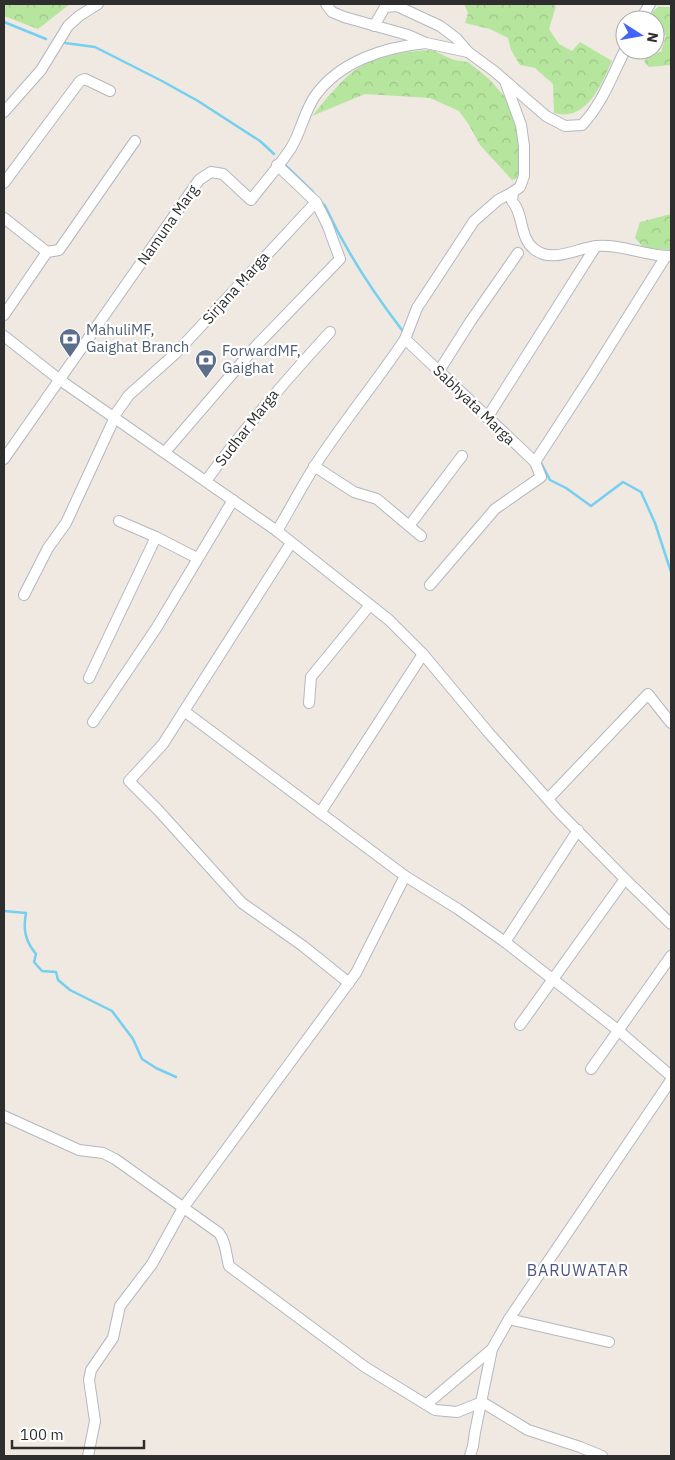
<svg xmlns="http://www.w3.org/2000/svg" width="675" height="1460" font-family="'IBM Plex Sans',sans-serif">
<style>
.forest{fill:url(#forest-crowns)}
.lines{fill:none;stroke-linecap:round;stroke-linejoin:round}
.stream{stroke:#75cff0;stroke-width:2.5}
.street-casing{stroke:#b4b7c1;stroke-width:12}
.street{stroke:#fff;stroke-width:10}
.labels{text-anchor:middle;stroke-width:4.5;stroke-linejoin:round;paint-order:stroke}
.street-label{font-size:15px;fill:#2e2e2e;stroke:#fff}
.service-label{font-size:15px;fill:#4e5e75;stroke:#fff;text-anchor:start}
.neighbourhood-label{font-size:16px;letter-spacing:1px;fill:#4d5680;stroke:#fff}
</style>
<defs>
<pattern id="forest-crowns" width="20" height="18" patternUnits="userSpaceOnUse" patternTransform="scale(1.25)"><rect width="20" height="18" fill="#b6e59e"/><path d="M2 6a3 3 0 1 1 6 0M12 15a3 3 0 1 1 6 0" fill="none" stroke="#9dc588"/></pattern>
</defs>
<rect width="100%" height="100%" fill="#efe9e1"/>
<g class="forest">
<path d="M 4,4 L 70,4 L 38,29 L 4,16 Z"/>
<path d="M 464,4 L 552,4 L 556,6 L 549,29 L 559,44 L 572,51 L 580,42 L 612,61 C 601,85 587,122 554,113 L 553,84 L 535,68 L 520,65 L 511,50 L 508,38 L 490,29 L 465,23 L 468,13 Z"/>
<path d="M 658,7 L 671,7 L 671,65 L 649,67 L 644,62 L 649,54 L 661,52 L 666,35 L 655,32 L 655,20 L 648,20 L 649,15 Z"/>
<path d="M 432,50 L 454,60 L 468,62 L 489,79 L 506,98 L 518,130 L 520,150 L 518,178 L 512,180 L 480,145 L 469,125 L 459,111 L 430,98 L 365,94 L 312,116 C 324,102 339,82 354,71 C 375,55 407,51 432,50 Z"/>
<path d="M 671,214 L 671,250 L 644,248 L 635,238 L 640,222 Z"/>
</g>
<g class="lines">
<g class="stream">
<path d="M 4,22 L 46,39"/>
<path d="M 65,43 L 95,47 L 162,81 L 198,101 L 260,141 L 274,154"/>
<path d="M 283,163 L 313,192"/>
<path d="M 321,202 L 325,206 C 346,251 372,291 402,330"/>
<path d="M 540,461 L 550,480 L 566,488 L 591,506 L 623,482 L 641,492 L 655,523 L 671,572"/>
<path d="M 4,911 L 26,913 C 23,929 25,941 36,954 L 34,962 L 42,971 L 56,972 L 58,980 L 70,990 L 112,1011 L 133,1039 L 142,1059 L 156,1068 L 176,1077"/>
</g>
<g class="street-casing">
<g id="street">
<path d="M 326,4 L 332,12 L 344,17 L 408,35 L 426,43 L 468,52 L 494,71 L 546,116 L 565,126 L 582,125 C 602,104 612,76 625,50"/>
<path d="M 640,20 L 650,4"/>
<path d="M 374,26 L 385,7 L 397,6 L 440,26 L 456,38 L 468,52"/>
<path d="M 505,81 L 521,125 L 524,146 L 524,176 L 520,187 L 513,192 L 512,201 C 524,214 519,237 534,249 C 552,264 577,248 597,246 C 622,244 645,256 670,256"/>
<path d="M 4,112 L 41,70 L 68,26 L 79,16 L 98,4"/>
<path d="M 4,183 L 80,81 L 85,79 L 110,91"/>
<path d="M 4,218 L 47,252 L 4,315"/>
<path d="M 47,252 L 59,250 L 135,141"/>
<path d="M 4,336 L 60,380 L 277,531 L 389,620 L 423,654 L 488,732 L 559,812 L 625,879 L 671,924"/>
<path d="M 405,339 L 417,308 L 474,221 L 498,200 L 513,192"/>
<path d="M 439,371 L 470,322 L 518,253"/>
<path d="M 114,416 L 129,395 L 176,353 L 316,202"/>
<path d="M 487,418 L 596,246"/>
<path d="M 165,452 L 256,346 L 340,259 L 327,224 L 316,202 L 277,165"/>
<path d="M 4,459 L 199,180 L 211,172 L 223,174 L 251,200 C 264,183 280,165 291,148 C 301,132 304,112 315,96 C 340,61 385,47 426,43"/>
<path d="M 314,466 L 354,492 L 377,499 L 421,536"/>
<path d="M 206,481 C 244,428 286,380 330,332"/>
<path d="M 119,521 L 156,537 L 197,558"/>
<path d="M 409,526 L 462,456"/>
<path d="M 277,531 C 290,509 302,486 316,464 C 344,421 377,381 405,339 L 535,462 L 589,379 L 666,256"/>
<path d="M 291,543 L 184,711 L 405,876 L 458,909 L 505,942 L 619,1031 L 671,1076"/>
<path d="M 430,585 L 495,509 L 541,477 L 535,462"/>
<path d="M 24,595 L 48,548 L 66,523 L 115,417"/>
<path d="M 89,678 L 156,537"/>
<path d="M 309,703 L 311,677 L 370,605"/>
<path d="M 184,711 L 163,744 L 129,781 L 158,810 L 242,903 L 303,946 L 349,983"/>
<path d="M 93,722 L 157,627 L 233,500"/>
<path d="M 548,799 L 648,694 L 671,723"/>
<path d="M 320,813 L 423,654"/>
<path d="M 505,942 L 578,830"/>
<path d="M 520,1025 L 625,879"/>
<path d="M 591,1069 L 671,956"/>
<path d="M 4,1116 L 79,1150 L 103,1153 L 115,1159 L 219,1233 C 226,1242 226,1255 229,1266 L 365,1367 L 435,1410 L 457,1412 L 482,1402 L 528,1430 L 580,1447 L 602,1456"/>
<path d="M 509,1319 L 609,1342"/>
<path d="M 427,1404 L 492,1349"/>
<path d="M 88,1456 L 95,1421 L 89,1380 L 91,1370 L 113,1338 L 120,1306 L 152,1264 L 183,1208 L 356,973 L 405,876"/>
<path d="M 470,1456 L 473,1446 L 475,1432 L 492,1349 L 509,1319 L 671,1080"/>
</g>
</g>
<use href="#street" class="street"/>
</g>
<defs>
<g id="bank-pin" transform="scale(1.125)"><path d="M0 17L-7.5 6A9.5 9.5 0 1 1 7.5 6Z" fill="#5c6f8a" stroke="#fff"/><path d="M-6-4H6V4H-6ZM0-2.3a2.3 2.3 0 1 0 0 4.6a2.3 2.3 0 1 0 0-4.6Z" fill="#fff"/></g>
</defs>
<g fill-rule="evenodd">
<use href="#bank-pin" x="70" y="339"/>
<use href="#bank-pin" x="206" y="360"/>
</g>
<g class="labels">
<g class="street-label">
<text transform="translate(168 225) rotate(-55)" y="5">Namuna Marg</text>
<text transform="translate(236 288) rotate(-48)" y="5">Sirjana Marga</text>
<text transform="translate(474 405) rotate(44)" y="5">Sabhyata Marga</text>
<text transform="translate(247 428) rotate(-52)" y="5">Sudhar Marga</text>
</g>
<g class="service-label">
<text x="86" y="335">MahuliMF,<tspan x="86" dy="17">Gaighat Branch</tspan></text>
<text x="222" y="356">ForwardMF,<tspan x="222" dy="17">Gaighat</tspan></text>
</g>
<g class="neighbourhood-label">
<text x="578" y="1276">BARUWATAR</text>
</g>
</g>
<rect width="675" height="1460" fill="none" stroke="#2e2e2e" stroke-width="10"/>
<g transform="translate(640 35) rotate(101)"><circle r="24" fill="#ffffff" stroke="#ababab"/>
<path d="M0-4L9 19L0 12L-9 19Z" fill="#4264fb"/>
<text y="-8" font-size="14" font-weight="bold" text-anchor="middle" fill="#2e2e2e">N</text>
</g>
<path d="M12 1440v8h132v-8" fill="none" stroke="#2e2e2e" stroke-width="2.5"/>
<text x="20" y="1440" font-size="15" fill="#2e2e2e" stroke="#ffffff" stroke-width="4" paint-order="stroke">100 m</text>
</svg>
